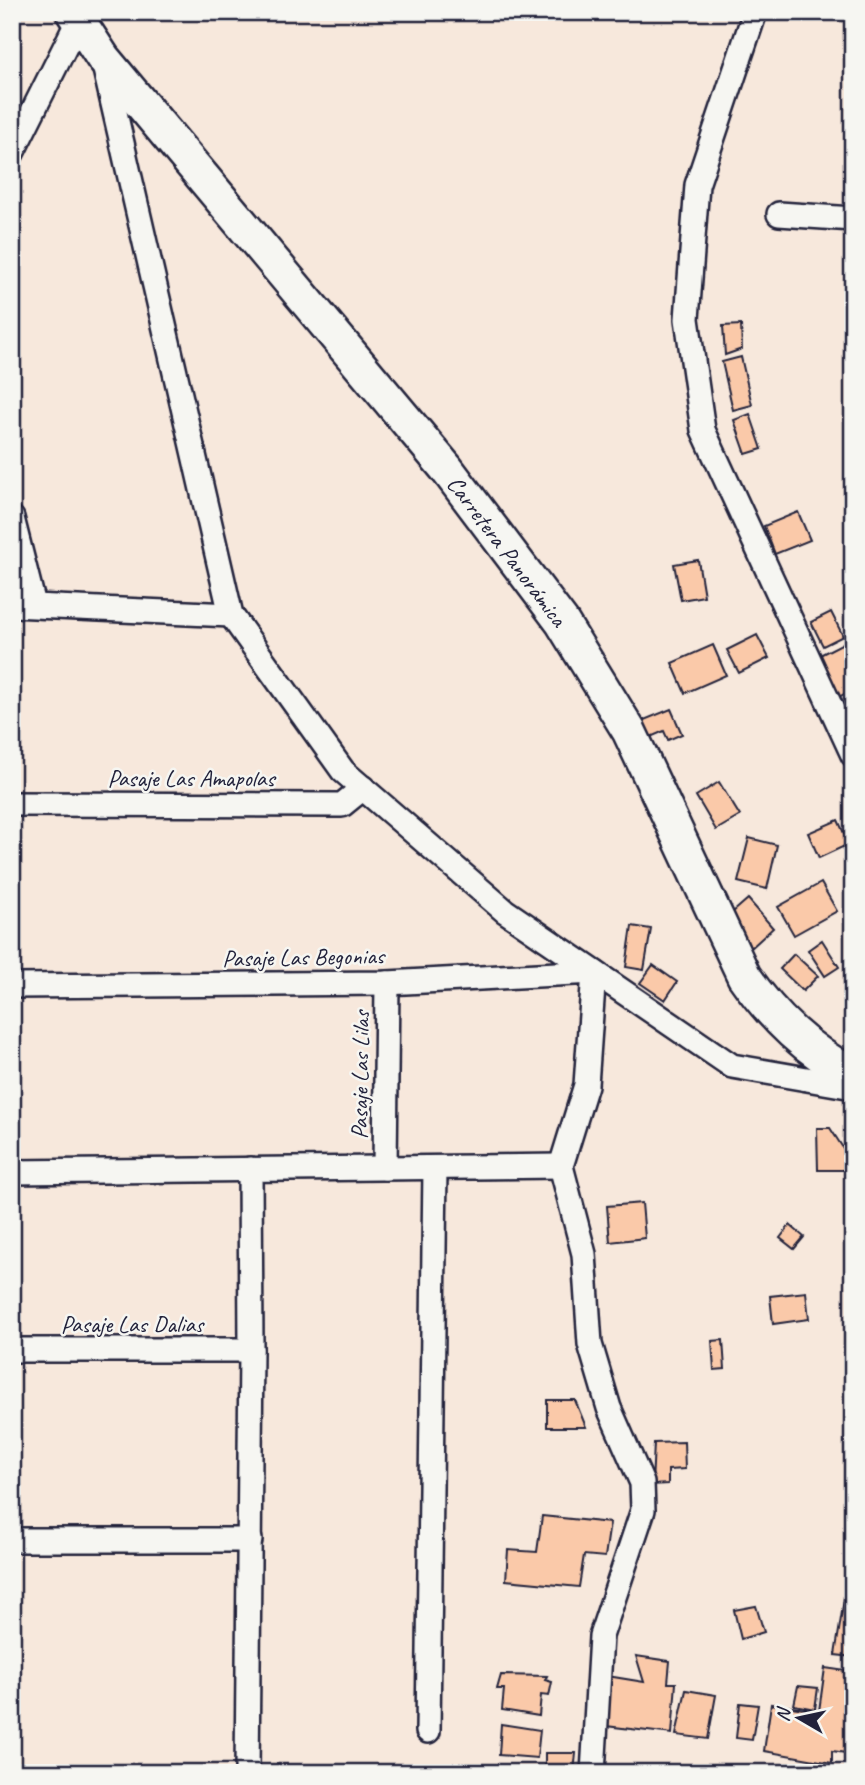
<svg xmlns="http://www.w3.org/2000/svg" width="865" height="1785" font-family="Caveat,sans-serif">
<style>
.building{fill:#fac9a9;stroke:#22223b;stroke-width:2}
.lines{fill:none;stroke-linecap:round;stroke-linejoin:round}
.street-casing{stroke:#22223b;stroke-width:28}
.secondary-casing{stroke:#22223b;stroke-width:38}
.street{stroke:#f6f6f2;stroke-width:23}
.secondary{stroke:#f6f6f2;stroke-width:33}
.labels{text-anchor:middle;stroke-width:5;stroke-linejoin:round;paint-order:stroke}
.street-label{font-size:24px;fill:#22223b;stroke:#f6f6f2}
</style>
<rect width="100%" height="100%" fill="#f7e8dc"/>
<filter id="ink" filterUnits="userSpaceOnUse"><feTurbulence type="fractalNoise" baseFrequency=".0143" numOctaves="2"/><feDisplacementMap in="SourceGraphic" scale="14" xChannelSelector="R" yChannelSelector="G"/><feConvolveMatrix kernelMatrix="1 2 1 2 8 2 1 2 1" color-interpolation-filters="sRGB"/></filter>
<g filter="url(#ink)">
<g class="building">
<path d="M 741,325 L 742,349 L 725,355 L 723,326 Z"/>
<path d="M 741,357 L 752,405 L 733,410 L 722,362 Z"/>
<path d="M 750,414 L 762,449 L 746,454 L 734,420 Z"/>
<path d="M 798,512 L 810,540 L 775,554 L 764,526 Z"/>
<path d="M 698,560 L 704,596 L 681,600 L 674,564 Z"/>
<path d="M 831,612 L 843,636 L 823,646 L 811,622 Z"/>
<path d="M 757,635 L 769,658 L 739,673 L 727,650 Z"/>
<path d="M 847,641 L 853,652 L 853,689 L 837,698 L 816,657 Z"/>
<path d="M 713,645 L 726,675 L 685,693 L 672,663 Z"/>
<path d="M 671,709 L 682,734 L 668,740 L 664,731 L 646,739 L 639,722 Z"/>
<path d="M 719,782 L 740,816 L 716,830 L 696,796 Z"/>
<path d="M 838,820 L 849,844 L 819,858 L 808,833 Z"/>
<path d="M 749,838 L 777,845 L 767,889 L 738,882 Z"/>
<path d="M 821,883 L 837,911 L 794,935 L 778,907 Z"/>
<path d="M 748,899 L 773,928 L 750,949 L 725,919 Z"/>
<path d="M 632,926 L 651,929 L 644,970 L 626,967 Z"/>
<path d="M 822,940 L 839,967 L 825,976 L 808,950 Z"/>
<path d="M 794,954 L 818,976 L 803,991 L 780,969 Z"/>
<path d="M 653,965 L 677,982 L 665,1000 L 640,983 Z"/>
<path d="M 817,1128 L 830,1128 L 845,1151 L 845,1170 L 818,1170 Z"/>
<path d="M 642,1203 L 645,1238 L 610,1242 L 607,1206 Z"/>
<path d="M 790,1225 L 804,1237 L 794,1249 L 780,1238 Z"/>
<path d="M 806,1292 L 809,1319 L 773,1324 L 770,1296 Z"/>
<path d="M 723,1340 L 725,1369 L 714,1370 L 712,1341 Z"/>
<path d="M 547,1400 L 575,1400 L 586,1427 L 547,1427 Z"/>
<path d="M 684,1442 L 685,1469 L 668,1470 L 668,1484 L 652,1485 L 654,1443 Z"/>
<path d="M 542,1516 L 610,1523 L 605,1557 L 584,1555 L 579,1587 L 506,1580 L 508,1550 L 537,1552 Z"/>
<path d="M 844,1599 L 853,1600 L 853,1657 L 835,1655 Z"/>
<path d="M 756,1606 L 764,1632 L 741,1639 L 734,1610 Z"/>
<path d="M 636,1656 L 670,1661 L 668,1683 L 676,1683 L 672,1734 L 598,1725 L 601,1675 L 644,1682 Z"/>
<path d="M 825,1668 L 853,1672 L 853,1754 L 832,1751 L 832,1763 L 764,1751 L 771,1704 L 819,1711 Z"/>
<path d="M 501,1675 L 547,1676 L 545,1680 L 552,1682 L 549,1696 L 541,1695 L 539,1716 L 502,1710 L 504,1689 L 497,1689 Z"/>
<path d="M 798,1686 L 818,1688 L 815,1709 L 794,1705 Z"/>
<path d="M 686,1690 L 716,1695 L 708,1739 L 676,1735 Z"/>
<path d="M 740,1703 L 758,1705 L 752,1740 L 736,1738 Z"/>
<path d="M 501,1724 L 540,1730 L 537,1758 L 499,1755 Z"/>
<path d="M 545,1753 L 576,1753 L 574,1773 L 545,1773 Z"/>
<path d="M 504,1767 L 539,1773 L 503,1773 Z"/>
<path d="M 828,1767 L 853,1771 L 853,1773 L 827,1773 Z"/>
</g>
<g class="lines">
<g class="street-casing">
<g id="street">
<path d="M 755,12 L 697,185 L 687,319 L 703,430 L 853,755"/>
<path d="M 104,65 L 231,615 L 343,771 L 505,911 L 732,1066 L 853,1087"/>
<path d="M 12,153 L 79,19"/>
<path d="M 779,214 L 853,219"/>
<path d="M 12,518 L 34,605"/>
<path d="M 12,605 L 231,615"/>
<path d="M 12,804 L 342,805 L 363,788"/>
<path d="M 12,986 L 387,983 L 594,972 L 586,1085 L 561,1166 L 584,1254 L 590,1344 L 609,1408 L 642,1483 L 643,1510 L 601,1636 L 593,1773"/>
<path d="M 385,1168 L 387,983"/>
<path d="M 12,1172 L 561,1166"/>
<path d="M 12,1350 L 251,1350"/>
<path d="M 12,1540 L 250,1540"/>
<path d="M 428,1731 L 435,1168"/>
<path d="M 247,1773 L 251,1350 L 250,1169"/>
</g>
</g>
<g class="secondary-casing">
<path id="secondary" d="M 73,12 L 103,58 L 446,468 L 562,622 L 629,731 L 744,976 C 774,1019 807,1050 853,1075"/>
</g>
<use href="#street" class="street"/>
<use href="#secondary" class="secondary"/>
</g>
</g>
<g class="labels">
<g class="street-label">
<text transform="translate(507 551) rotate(53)" y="8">Carretera Panorámica</text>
<text x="191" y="786">Pasaje Las Amapolas</text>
<text transform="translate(303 957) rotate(-1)" y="8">Pasaje Las Begonias</text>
<text transform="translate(360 1075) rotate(-89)" y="8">Pasaje Las Lilas</text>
<text x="132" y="1332">Pasaje Las Dalias</text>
</g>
</g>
<rect width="865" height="1785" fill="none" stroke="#f6f6f2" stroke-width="42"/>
<rect x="21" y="21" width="823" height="1743" fill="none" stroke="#22223b" stroke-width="2.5" filter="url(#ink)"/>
<g transform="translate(799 1718) rotate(279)" stroke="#f6f6f2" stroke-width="5" paint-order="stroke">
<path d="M0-5L12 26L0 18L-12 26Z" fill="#22223b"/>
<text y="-10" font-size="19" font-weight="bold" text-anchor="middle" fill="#22223b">N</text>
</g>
</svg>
